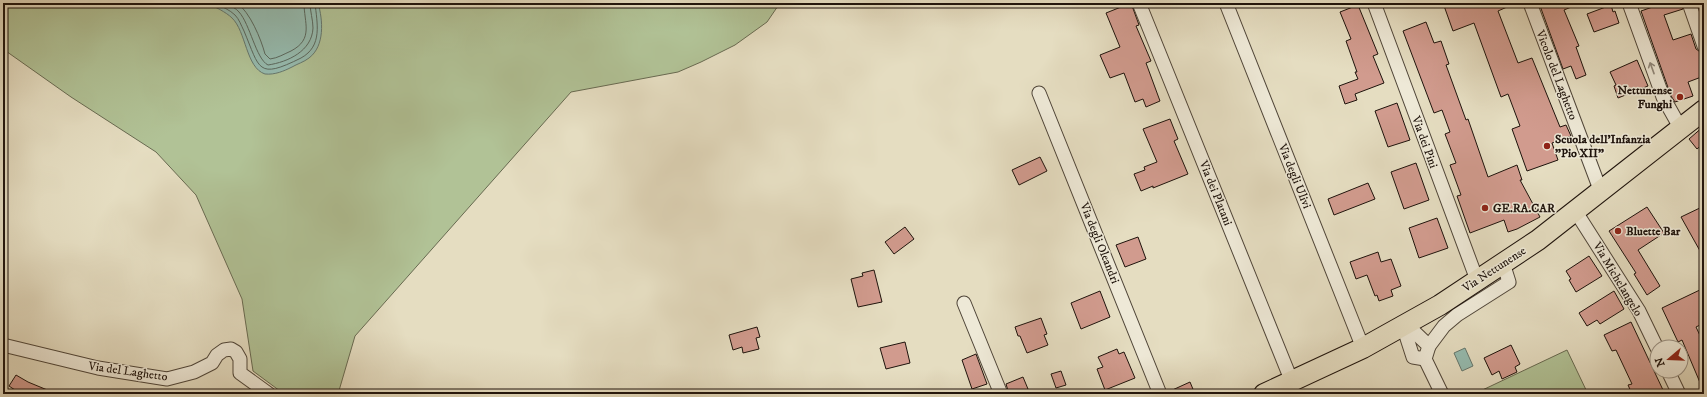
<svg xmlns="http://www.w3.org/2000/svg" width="1707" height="397" font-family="'IM FELL DW Pica',serif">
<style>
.green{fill:#b1c296;stroke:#686a51}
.water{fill:#96bcb0;stroke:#66786e}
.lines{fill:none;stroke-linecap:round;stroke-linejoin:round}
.shore{stroke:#5a685e;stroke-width:1}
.building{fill:#d19b8e;stroke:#1e130c}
.street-casing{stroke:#504639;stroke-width:15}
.primary-casing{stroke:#1e130c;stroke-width:22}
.street{stroke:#eee9d7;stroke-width:13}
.primary{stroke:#e5ddc1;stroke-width:20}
.oneway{stroke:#90897c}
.poi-dot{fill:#8f2418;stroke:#eee9d7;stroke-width:1.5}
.labels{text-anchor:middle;stroke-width:3;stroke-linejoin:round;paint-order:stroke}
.street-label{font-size:12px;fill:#1e130c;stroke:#eee9d7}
.poi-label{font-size:12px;font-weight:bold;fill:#1e130c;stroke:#eee9d7;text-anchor:start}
</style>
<rect width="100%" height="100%" fill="#e5ddc1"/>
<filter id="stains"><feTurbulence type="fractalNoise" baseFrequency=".005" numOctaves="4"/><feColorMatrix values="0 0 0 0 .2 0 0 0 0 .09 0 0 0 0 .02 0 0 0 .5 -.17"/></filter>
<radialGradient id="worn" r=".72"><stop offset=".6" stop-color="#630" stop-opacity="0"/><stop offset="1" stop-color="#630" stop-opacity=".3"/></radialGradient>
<g class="green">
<path d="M 3,3 L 780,3 L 767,22 L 735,45 L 701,62 L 678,72 L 571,92 L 355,336 L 338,394 L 284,394 L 253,371 L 242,299 L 196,195 L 156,152 L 71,97 L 3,49 Z"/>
<path d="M 1567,350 L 1588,394 L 1474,394 Z"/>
</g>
<g class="water">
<path d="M 207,3 L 318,3 C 323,20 325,46 309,58 C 304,62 297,64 292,67 C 284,71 275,75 265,74 C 246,68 246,31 232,18 C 226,12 215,7 207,3 Z"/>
<path d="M 1465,348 L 1473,366 L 1462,371 L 1454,353 Z"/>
</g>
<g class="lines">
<g class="shore">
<path d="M 216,3 C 222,7 230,10 235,15 C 239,19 241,25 244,31 C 260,69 257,80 301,58 C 323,46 317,23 315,3"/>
<path d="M 226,3 C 230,6 236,8 239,12 C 250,24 256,59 268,65 C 288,62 312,51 313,28 C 313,20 310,11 310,3"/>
<path d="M 237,3 C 250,12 261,39 265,54 L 270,59 C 278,58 284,54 291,51 C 314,39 304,23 304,3"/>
</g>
</g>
<g class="building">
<path d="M 1131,3 L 1139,25 L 1136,26 L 1151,61 L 1146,63 L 1160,101 L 1146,107 L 1143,99 L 1135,102 L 1124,73 L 1110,78 L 1100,55 L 1120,47 L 1106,13 Z"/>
<path d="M 1443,3 L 1516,3 L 1498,11 L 1518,63 L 1532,58 L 1560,127 L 1566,125 L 1571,136 L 1552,143 L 1558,160 L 1527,171 L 1512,129 L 1520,126 L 1508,94 L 1501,97 L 1474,23 L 1453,31 Z"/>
<path d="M 1539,3 L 1581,3 L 1564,10 L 1579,46 L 1576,47 L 1586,75 L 1576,79 L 1571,66 L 1563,69 Z"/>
<path d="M 1664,3 L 1681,3 L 1683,9 L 1664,15 L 1673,40 L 1691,34 L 1696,49 L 1702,53 L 1704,60 L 1704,76 L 1688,82 L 1693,96 L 1675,102 L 1671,96 L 1641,11 Z"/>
<path d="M 1358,5 L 1378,54 L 1373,56 L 1384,83 L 1355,94 L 1357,100 L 1345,104 L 1339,86 L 1358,79 L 1355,72 L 1357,72 L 1346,41 L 1351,39 L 1340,12 Z"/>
<path d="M 1611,5 L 1613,12 L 1615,11 L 1619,23 L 1594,32 L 1587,14 Z"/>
<path d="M 1426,22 L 1434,43 L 1441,41 L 1449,64 L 1446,65 L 1466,120 L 1468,119 L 1488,177 L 1517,165 L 1522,180 L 1520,180 L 1540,217 L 1517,229 L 1508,232 L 1504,220 L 1470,233 L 1457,196 L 1461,195 L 1450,165 L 1456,163 L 1445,134 L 1450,132 L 1442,110 L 1434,113 L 1403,31 Z"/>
<path d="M 1637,60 L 1648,86 L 1618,98 L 1614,86 L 1616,85 L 1610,72 Z"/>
<path d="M 1397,103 L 1410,140 L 1388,147 L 1375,111 Z"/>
<path d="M 1170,119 L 1178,139 L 1174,141 L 1188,174 L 1153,188 L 1153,186 L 1141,191 L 1134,174 L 1145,170 L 1144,167 L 1157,162 L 1143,129 Z"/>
<path d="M 1704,126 L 1704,143 L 1697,149 L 1689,139 Z"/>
<path d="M 1040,157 L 1047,171 L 1019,185 L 1012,170 Z"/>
<path d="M 1416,163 L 1429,200 L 1404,209 L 1391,172 Z"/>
<path d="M 1368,183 L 1375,199 L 1334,215 L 1328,199 Z"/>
<path d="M 1704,206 L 1704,258 L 1681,217 Z"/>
<path d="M 1647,207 L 1664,233 L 1638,250 L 1660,286 L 1647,295 L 1634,274 L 1636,273 L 1609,231 Z"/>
<path d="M 1437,218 L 1448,248 L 1419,258 L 1409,228 Z"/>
<path d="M 905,227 L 914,239 L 894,254 L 885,242 Z"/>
<path d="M 1138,237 L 1146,259 L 1125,267 L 1116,245 Z"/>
<path d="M 1378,252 L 1381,262 L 1391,259 L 1401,286 L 1391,290 L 1393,296 L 1379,301 L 1377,295 L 1375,296 L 1367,275 L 1356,279 L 1350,262 Z"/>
<path d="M 1589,256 L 1602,276 L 1576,292 L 1569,280 L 1571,279 L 1566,271 Z"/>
<path d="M 874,270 L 882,302 L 858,307 L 851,279 L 863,276 L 862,273 Z"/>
<path d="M 1704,288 L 1704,323 L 1696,327 L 1704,344 L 1704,392 L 1682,340 L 1678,342 L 1662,308 Z"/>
<path d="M 1100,291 L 1110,317 L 1081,329 L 1071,303 Z"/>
<path d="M 1614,291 L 1624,309 L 1600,324 L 1597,320 L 1587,326 L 1579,313 Z"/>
<path d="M 1041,318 L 1047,334 L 1044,335 L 1048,345 L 1027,353 L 1020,336 L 1018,336 L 1015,327 Z"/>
<path d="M 1631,322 L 1663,390 L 1654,394 L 1632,394 L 1628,385 L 1632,384 L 1616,350 L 1612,351 L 1604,335 Z"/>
<path d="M 757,327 L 760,337 L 756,338 L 759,349 L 743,353 L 742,347 L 733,350 L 729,335 Z"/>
<path d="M 905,342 L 910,363 L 886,369 L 880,348 Z"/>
<path d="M 1511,345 L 1520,364 L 1515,367 L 1517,372 L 1502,379 L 1499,371 L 1492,375 L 1484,358 Z"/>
<path d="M 1117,349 L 1119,354 L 1124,352 L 1135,378 L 1105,390 L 1097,369 L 1103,367 L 1098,357 Z"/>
<path d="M 976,354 L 987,384 L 972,389 L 962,360 Z"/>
<path d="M 1061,371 L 1066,385 L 1056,388 L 1051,374 Z"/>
<path d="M 16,375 L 28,382 L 57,394 L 21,394 L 9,386 Z"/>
<path d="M 1023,377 L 1028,389 L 1016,394 L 1009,394 L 1006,384 Z"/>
<path d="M 1190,382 L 1195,394 L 1168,394 L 1168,392 Z"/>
</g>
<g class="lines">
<g class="street-casing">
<g id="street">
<path d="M 1139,3 L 1292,382"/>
<path d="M 1226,3 L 1363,348"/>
<path d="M 1374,3 L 1477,280"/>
<path d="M 1530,3 L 1601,192"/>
<path d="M 1629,3 L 1663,97 L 1681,129"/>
<path d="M 1689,3 L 1704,46"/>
<path d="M 1039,93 L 1160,394"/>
<path d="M 1576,212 L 1639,311 L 1657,348"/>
<path d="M 964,303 L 1001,394"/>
<path d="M 1403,326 L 1413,357 L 1425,359 L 1429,346 L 1406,324"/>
<path d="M 3,345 L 98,368 L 167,379 L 194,372 L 212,363 L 217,355 L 224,350 L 231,349 L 236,352 L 240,359 L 240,373 L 269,394"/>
<path d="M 1429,346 L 1444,326 L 1457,315 L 1509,282 L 1503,263"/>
<path d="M 1425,359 L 1442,394"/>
<path d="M 1668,371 L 1679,394"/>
</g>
</g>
<g class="primary-casing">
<path id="primary" d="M 1264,394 L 1363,348 L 1440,305 L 1538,240 L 1704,110"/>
</g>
<use href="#street" class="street"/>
<use href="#primary" class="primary"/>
</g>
<defs><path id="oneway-shaft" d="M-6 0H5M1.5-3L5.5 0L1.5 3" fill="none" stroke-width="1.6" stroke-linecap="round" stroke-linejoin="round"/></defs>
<use class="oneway" href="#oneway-shaft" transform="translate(1652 68) rotate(-110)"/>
<g class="poi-dot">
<circle cx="1680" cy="97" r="4"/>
<circle cx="1547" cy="146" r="4"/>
<circle cx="1485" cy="208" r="4"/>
<circle cx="1618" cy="231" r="4"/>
</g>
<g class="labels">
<g class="street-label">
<text transform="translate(1557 75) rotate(69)" y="4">Vicolo del Laghetto</text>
<text transform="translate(1425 142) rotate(70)" y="4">Via dei Pini</text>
<text transform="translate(1295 176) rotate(68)" y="4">Via degli Ulivi</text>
<text transform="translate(1216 193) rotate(68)" y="4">Via dei Platani</text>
<text transform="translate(1100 243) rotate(68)" y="4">Via degli Oleandri</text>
<text transform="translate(1494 269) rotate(-33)" y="4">Via Nettunense</text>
<text transform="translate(1618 279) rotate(59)" y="4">Via Michelangelo</text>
<text transform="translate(128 371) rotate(8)" y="4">Via del Laghetto</text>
</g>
<g class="poi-label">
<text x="1672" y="94" text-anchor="end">Nettunense<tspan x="1672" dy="14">Funghi</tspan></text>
<text x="1555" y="143">Scuola dell'Infanzia<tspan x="1555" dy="14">"Pio XII"</tspan></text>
<text x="1493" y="212">GE.RA.CAR</text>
<text x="1626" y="235">Bluette Bar</text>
</g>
</g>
<rect width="1707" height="397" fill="none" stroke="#e5ddc1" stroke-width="16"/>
<rect x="4" y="4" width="1699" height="389" fill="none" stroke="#1e130c" stroke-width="2"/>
<rect x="8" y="8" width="1691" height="381" fill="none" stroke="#1e130c"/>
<g transform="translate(1669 359) rotate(251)"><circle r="19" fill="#eee9d7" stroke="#9b9386"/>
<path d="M0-3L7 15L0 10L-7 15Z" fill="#8f2418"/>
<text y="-6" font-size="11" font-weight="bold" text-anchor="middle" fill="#1e130c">N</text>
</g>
<rect width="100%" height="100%" filter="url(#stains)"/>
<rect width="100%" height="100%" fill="url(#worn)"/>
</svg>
